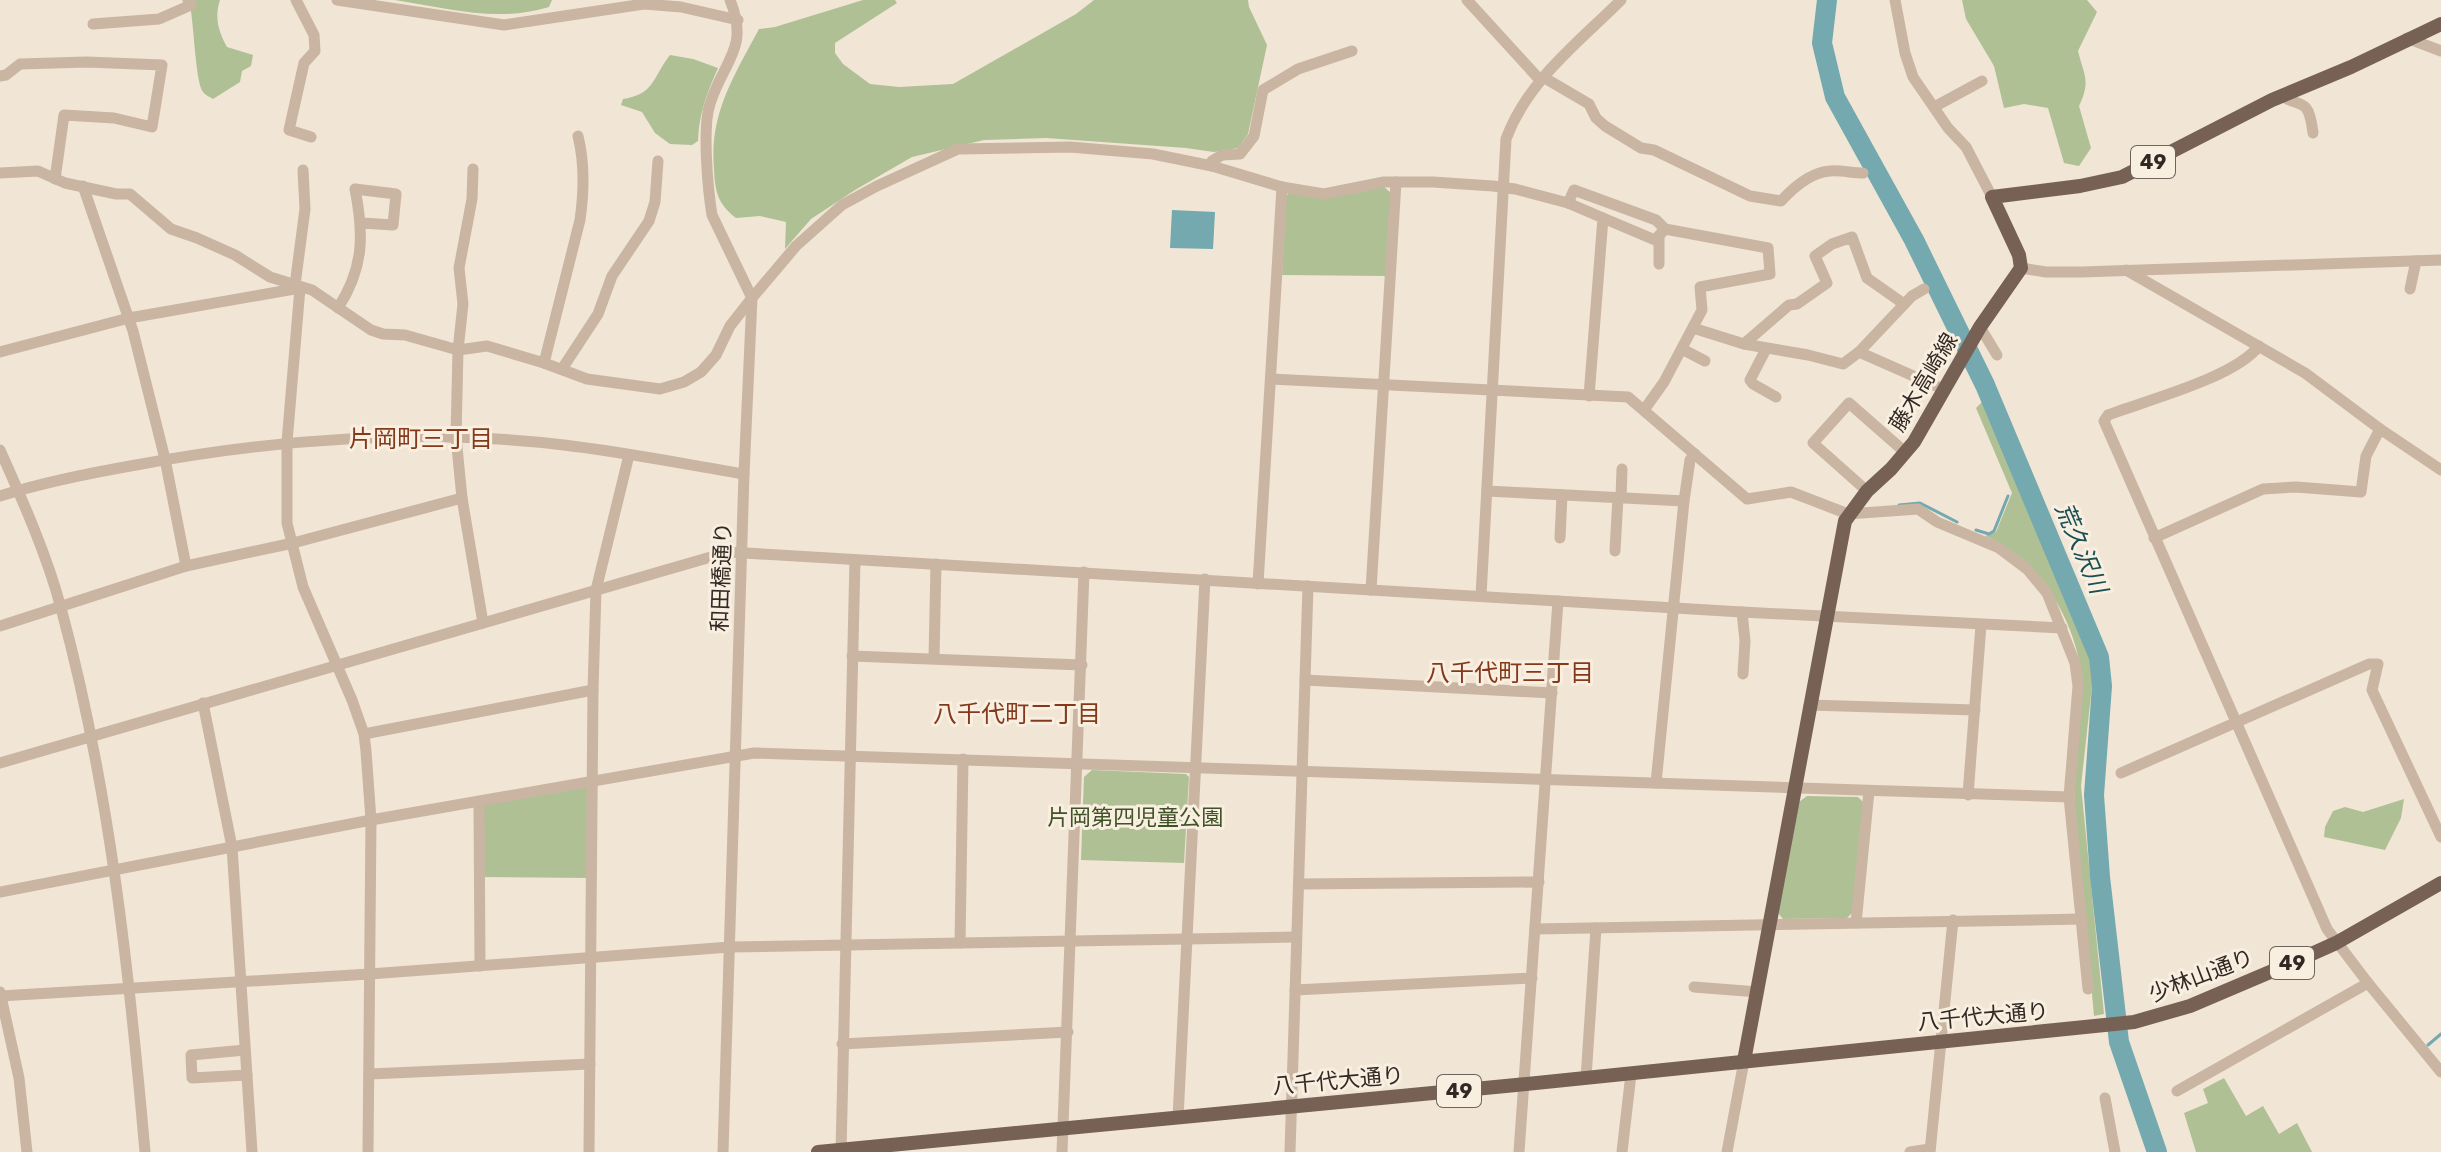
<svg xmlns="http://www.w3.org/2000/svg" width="2441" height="1152" font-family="Rubik,'Noto Sans JP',sans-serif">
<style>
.green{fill:#afc095}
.water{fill:#73a9af}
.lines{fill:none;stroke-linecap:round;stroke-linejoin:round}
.stream{stroke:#73a9af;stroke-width:3}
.river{stroke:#73a9af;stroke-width:20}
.minor{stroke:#c9b5a1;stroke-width:11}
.major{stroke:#766154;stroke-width:14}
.labels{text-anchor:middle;stroke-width:6;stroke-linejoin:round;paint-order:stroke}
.shield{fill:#f9efe1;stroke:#6e645d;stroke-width:2}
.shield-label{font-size:20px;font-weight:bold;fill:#332924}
.street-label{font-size:22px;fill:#332924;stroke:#f9efe1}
.park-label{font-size:22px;fill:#405227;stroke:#f9efe1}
.neighbourhood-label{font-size:24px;fill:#84391b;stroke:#f9efe1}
.water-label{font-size:24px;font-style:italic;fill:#194e55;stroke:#f9efe1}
</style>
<rect width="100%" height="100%" fill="#f1e5d5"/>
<g class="green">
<path d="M 189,0 L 220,0 C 214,18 219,32 227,47 L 253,55 L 251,66 L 242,71 L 240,82 L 213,99 C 210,97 205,95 203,92 C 195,82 194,19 189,0 Z"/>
<path d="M 395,0 L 552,0 L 549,7 C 498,23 446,8 395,0 Z"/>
<path d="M 863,0 L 895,0 L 897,3 L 835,43 L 835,53 L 843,64 L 870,84 L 899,87 L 953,84 L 1076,14 L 1094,0 L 1248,0 L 1249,7 L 1267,45 L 1248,134 L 1238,148 L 1214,152 L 1186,148 L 1046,138 L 984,140 L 912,157 L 855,190 L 811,219 L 785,249 L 786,222 L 760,216 L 736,218 C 718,204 715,192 714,169 C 709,114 734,76 759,29 L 775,27 Z"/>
<path d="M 1962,0 L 2087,0 L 2097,12 L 2078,51 C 2084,75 2091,81 2079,106 L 2091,148 L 2079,166 L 2064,163 L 2048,108 L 2024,104 L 2004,108 L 1994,66 L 1966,19 Z"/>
<path d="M 670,55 L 693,59 L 718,68 C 707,93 699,113 698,141 L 692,145 L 670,144 L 655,133 L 642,112 L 621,105 L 623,99 C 655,94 652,78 670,55 Z"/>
<path d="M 1383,186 L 1391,193 L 1386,276 L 1282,275 L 1286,196 L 1290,192 Z"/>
<path d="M 1979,389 L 2092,664 L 2092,686 L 2081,786 L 2104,1014 L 2094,1016 L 2075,809 L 2074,789 L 2083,685 C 2078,625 2042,560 1985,536 L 1996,532 L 2012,493 L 1976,408 L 1982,402 L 1977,390 Z"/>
<path d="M 1092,770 L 1186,774 L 1189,777 L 1184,863 L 1081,860 L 1084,777 Z"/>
<path d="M 594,779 L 593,878 L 480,877 L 479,802 Z"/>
<path d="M 1807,796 L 1858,797 L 1863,802 L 1852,913 L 1847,918 L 1783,919 L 1778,913 L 1799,802 Z"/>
<path d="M 2404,799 L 2401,818 L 2385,850 L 2324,837 L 2325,827 L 2333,811 L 2345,807 L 2363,812 Z"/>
<path d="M 2224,1078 L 2246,1116 L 2263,1106 L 2279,1134 L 2297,1123 L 2312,1152 L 2196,1152 L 2184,1113 L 2208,1103 L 2203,1089 Z"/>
</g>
<path class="water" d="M 1172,210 L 1215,212 L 1213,249 L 1170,248 Z"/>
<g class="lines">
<g class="stream">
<path d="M 1899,505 L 1920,503 L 1957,522"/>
<path d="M 1976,530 L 1989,534 L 1994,531 L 2008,496"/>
<path d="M 2428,1045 L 2441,1034"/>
</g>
<path class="river" d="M 1827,0 L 1822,43 L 1835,97 L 1914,240 L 1985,385 L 2099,657 L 2102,686 L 2094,795 L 2100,877 L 2119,1042 L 2157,1152"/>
<g class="minor">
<path d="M 296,0 L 314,35 L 315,51 L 304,63 L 289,130 L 311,137"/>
<path d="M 337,0 L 504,25 L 644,4 L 681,7 L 738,20"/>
<path d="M 1467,0 L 1540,80"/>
<path d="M 1895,0 L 1905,53 L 1913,77 L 1948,128 L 1966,147 L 1992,197"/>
<path d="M 93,24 L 159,19 L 191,5 L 188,0"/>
<path d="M 2407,38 L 2441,51"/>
<path d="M 0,76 L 6,75 L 20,64 L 87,62 L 162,65 L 152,127 L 114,118 L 64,115 L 55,179"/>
<path d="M 1543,77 L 1589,104 L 1596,118 L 1605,126 L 1641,148 L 1654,150 L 1750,196 L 1781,201 C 1793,188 1811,172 1830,171 C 1840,170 1853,173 1863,173"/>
<path d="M 2283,95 C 2289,104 2299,100 2306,108 C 2311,114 2312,126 2313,133"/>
<path d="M 1934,107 L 1982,81"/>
<path d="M 1212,166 L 1212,161 L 1222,155 L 1240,154 L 1254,136 L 1263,90 L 1298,69 L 1352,51"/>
<path d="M 473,169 L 472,199 L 459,268 L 463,304 L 458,350 L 456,437 L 462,498 L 483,623"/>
<path d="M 0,173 L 38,171 L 65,183 L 116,194 L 130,194 L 171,229 L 197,238 L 235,255 L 270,277 L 312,290 L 371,330 L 383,334 L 405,335 L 458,350 L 487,346 L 544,363 L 587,379 L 660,389 L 684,382 L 701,372 L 716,355 L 730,326 L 752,298 L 796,246 L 842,205 L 877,186 L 958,149 L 1070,147 L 1153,154 L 1212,166 L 1282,187 L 1324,194 L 1384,182 L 1433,182 L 1493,186 L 1515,189 L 1568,203 L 1603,218 L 1589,396"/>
<path d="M 83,186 L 133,331 L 165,459 L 186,566"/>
<path d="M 1568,203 L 1574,190 L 1656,220 L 1665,229 L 1768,248 L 1770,274 L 1700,287 L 1702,310 L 1664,382 L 1644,410"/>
<path d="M 1603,218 L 1655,240 L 1665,229"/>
<path d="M 1659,264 L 1659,236"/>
<path d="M 2021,268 L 2046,272 L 2082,272 L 2441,260"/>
<path d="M 2126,270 L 2305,373 L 2380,429 L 2441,470"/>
<path d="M 295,285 L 305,209 L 303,170"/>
<path d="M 2410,289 L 2416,261"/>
<path d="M 338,308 C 364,268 364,235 355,189 L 396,194 L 393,225 L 362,223"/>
<path d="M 1980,327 L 1997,355"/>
<path d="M 1693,328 L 1744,344 L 1808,355 L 1843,364 L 1859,352 L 1912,296 L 1924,289"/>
<path d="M 1744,344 L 1789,305 L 1797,304 L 1827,283 L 1815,256 L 1832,244 L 1852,237 L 1867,278 L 1904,304"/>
<path d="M 2259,346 C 2234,378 2147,400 2108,415 L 2104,421 L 2327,929 L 2368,983 L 2441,1072"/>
<path d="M 1682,349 L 1705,361"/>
<path d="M 1766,349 L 1750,380 L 1753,384 L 1776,397"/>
<path d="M 0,352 L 129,318 L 300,288 L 287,442 L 287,523 L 303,587 L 352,700 L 364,734 L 366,751 L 371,820 L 368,1152"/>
<path d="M 1859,352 L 1945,390"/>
<path d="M 544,363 L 580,220 C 584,192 585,164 578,136"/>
<path d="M 562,369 L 598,314 L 612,276 L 649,221 L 655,202 L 658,161"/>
<path d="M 1271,379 L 1628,397 L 1747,499 L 1791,492 L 1848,514 L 1918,509 L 1937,522 L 1999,548 L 2027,569 L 2047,593 L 2075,663 L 2078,686 L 2069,797 L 2088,989"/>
<path d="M 0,450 C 22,499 47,555 61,608 C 109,785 129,969 145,1152"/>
<path d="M 1487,491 L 1684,501"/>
<path d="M 1867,491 L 1813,443 L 1849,403 L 1906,453"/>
<path d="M 0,496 C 44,482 90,473 136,465 C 274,439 424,428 564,445 C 624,452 684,464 744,474"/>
<path d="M 1621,498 L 1622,469"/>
<path d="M 1560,538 L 1562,495"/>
<path d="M 2154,538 L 2263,489 L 2296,487 L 2361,492 L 2366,456 L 2380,429"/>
<path d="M 1615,551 L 1618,497"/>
<path d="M 1258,584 L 1282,187"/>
<path d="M 1371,590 L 1396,182"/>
<path d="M 1481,596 L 1506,139 C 1528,80 1578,43 1621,0"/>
<path d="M 1742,612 L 1745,641 L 1743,674"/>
<path d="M 0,626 L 186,566 L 293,543 L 462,498"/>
<path d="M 852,656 L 1082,665"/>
<path d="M 934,658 L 936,564"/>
<path d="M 1305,680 L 1552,693"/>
<path d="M 203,703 L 232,847 L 252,1152"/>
<path d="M 1809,705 L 1975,710"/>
<path d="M 364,734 L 593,690"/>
<path d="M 0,763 L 728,552 L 1742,612 L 2062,628"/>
<path d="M 2121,773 L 2369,664 L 2378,664 L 2372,690 L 2441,837"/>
<path d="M 1656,783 L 1684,501 L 1690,460 L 1695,454"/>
<path d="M 1968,795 L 1981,625"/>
<path d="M 479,802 L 480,966"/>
<path d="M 1299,884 L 1539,882"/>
<path d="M 0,892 L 371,820 L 754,753 L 2069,797"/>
<path d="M 1856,923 L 1869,791"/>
<path d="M 1535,929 L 2082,919"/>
<path d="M 960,943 L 963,759"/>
<path d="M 1694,987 L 1758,992"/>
<path d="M 1295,990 L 1532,978"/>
<path d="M 0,992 L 19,1078 L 27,1152"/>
<path d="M 0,996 L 370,974 L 730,947 L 1296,937"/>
<path d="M 842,1044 L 1068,1032"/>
<path d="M 245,1050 L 191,1055 L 192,1078 L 247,1075"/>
<path d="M 370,1074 L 590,1064"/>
<path d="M 1586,1078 L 1596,928"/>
<path d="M 2177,1091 L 2368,983"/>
<path d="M 2105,1098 L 2115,1152"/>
<path d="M 1178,1118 L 1205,579"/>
<path d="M 589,1152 L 593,690 L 596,590 L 629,455"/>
<path d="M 723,1152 L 744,474 L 752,298 L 712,215 C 708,191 702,127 710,104 C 723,61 750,49 730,0"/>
<path d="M 841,1152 L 855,560"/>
<path d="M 1062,1152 L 1084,572"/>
<path d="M 1290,1152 L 1308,586"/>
<path d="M 1519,1152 L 1558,601"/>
<path d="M 1622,1152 L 1631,1074"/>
<path d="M 1727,1152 L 1744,1061"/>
<path d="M 1910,1152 L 1930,1149"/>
<path d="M 1930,1152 L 1953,920"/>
</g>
<g class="major">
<path d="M 1744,1061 L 1845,521 L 1867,491 L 1891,469 L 1914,442 L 1980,327 L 2021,268 L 2019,255 L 1992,197 L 2080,186 L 2122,177 L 2272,100 L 2351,67 L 2441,24"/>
<path d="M 818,1152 L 1516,1085 L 2134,1022 L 2190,1006 L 2296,961 L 2336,943 L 2441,883"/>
</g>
</g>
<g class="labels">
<g class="shield">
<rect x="2131" y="146" width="44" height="32" rx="6"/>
<rect x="2270" y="947" width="44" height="32" rx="6"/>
<rect x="1437" y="1075" width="44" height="32" rx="6"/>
</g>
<g class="shield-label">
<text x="2153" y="169">49</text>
<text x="2292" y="970">49</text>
<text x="1459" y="1098">49</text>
</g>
<g class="street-label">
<text transform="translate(1923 382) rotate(-59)" y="8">藤木高崎線</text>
<text transform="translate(721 577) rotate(-88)" y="8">和田橋通り</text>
<text transform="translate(2201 975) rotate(-21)" y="8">少林山通り</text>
<text transform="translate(1983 1016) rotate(-5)" y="8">八千代大通り</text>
<text transform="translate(1338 1080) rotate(-5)" y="8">八千代大通り</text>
</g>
<g class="park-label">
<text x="1135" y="825">片岡第四児童公園</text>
</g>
<g class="neighbourhood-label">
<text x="421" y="447">片岡町三丁目</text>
<text x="1510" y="681">八千代町三丁目</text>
<text x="1017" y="722">八千代町二丁目</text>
</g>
<g class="water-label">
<text transform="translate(2081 548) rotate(67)" y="8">荒久沢川</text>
</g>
</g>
</svg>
